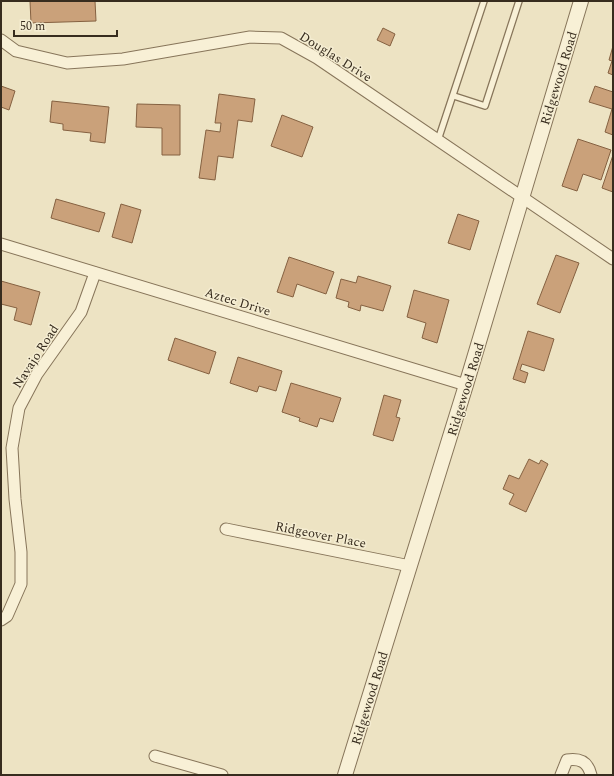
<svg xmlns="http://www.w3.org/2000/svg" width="614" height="776" font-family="Spectral,serif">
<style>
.building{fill:#caa17a;stroke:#856141}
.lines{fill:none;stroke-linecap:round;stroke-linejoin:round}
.service-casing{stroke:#87755a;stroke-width:8}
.minor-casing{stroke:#87755a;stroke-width:13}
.tertiary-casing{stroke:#87755a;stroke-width:16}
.service{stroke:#f8f0d6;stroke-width:5.5}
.minor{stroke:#f8f0d6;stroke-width:11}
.tertiary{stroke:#f8f0d6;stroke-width:14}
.labels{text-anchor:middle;stroke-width:3;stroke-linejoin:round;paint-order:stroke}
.street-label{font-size:13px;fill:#372c1e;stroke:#f5edd2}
</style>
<rect width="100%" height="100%" fill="#ede3c3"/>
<g class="building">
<path d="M 30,1 L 95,1 L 96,21 L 31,23 Z"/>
<path d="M 383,28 L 395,34 L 390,46 L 377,40 Z"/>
<path d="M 613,46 L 613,75 L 608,73 L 612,61 L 609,60 Z"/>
<path d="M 1,86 L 15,91 L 9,110 L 1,107 Z"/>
<path d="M 595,86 L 613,92 L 613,135 L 605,132 L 612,109 L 589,102 Z"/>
<path d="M 219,94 L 255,99 L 252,122 L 238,120 L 233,158 L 218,156 L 215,180 L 199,178 L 206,130 L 220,132 L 221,123 L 215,123 Z"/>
<path d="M 52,101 L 109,107 L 105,143 L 90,141 L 91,133 L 63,130 L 63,124 L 50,122 Z"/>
<path d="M 137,104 L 180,105 L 180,155 L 162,155 L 162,128 L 136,127 Z"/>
<path d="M 282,115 L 313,127 L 302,157 L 271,146 Z"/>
<path d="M 578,139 L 611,150 L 601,180 L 583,174 L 577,191 L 562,186 Z"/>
<path d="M 613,155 L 613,192 L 602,188 Z"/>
<path d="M 56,199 L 105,213 L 99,232 L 51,218 Z"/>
<path d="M 121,204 L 141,210 L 132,243 L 112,237 Z"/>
<path d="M 458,214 L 479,221 L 470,250 L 448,243 Z"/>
<path d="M 556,255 L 579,263 L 560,313 L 537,304 Z"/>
<path d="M 289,257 L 334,272 L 326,294 L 297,284 L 293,297 L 277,292 Z"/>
<path d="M 358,276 L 391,286 L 383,311 L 361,305 L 360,311 L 348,307 L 349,302 L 336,298 L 341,279 L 356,283 Z"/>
<path d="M 1,281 L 40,292 L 31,325 L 14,320 L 17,308 L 1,304 Z"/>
<path d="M 414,290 L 449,300 L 437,343 L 422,338 L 426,323 L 407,317 Z"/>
<path d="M 528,331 L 554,339 L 544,371 L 522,364 L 520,370 L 528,373 L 525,383 L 513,379 Z"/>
<path d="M 175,338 L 216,352 L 209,374 L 168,360 Z"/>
<path d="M 238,357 L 282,371 L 276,391 L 259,386 L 257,392 L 230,383 Z"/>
<path d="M 291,383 L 341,398 L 333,422 L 320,418 L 317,427 L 299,421 L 300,418 L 282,412 Z"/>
<path d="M 384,395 L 401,400 L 396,417 L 400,418 L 393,441 L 373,435 Z"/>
<path d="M 529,459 L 539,464 L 541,460 L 548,464 L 526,512 L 509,504 L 514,494 L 503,489 L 509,475 L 519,479 Z"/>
</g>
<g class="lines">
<g class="service-casing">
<g id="service">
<path d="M 454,96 L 485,106 L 519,1"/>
<path d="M 438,140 L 484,1"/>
</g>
</g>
<g class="minor-casing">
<g id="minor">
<path d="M 1,40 L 16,51 L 67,63 L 123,59 L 250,37 L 281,38 L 317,58 L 613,259"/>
<path d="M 1,244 L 466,385"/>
<path d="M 226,529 L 410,566"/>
<path d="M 1,620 L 7,616 L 21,584 L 21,552 L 15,499 L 12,448 L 19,408 L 37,374 L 81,312 L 95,273"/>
<path d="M 155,756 L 222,775"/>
<path d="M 561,775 L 567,760 C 580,758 588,762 591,775"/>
</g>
</g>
<g class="tertiary-casing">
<path id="tertiary" d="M 345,775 L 466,385 L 581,1"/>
</g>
<use href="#service" class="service"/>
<use href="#minor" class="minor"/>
<use href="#tertiary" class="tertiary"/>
</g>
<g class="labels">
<g class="street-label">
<text transform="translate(336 56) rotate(32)" y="5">Douglas Drive</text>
<text transform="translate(558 78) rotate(-73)" y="5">Ridgewood Road</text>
<text transform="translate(238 301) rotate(17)" y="5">Aztec Drive</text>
<text transform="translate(35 356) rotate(-57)" y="5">Navajo Road</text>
<text transform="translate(465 389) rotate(-73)" y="5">Ridgewood Road</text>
<text transform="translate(321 534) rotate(11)" y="5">Ridgeover Place</text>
<text transform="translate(369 698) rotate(-73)" y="5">Ridgewood Road</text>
</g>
</g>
<rect width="614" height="776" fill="none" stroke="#372c1e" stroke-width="4"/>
<path d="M14 30v6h103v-6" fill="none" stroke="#372c1e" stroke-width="2"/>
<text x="20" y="30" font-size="12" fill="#372c1e" stroke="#f5edd2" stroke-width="3" paint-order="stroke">50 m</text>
</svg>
